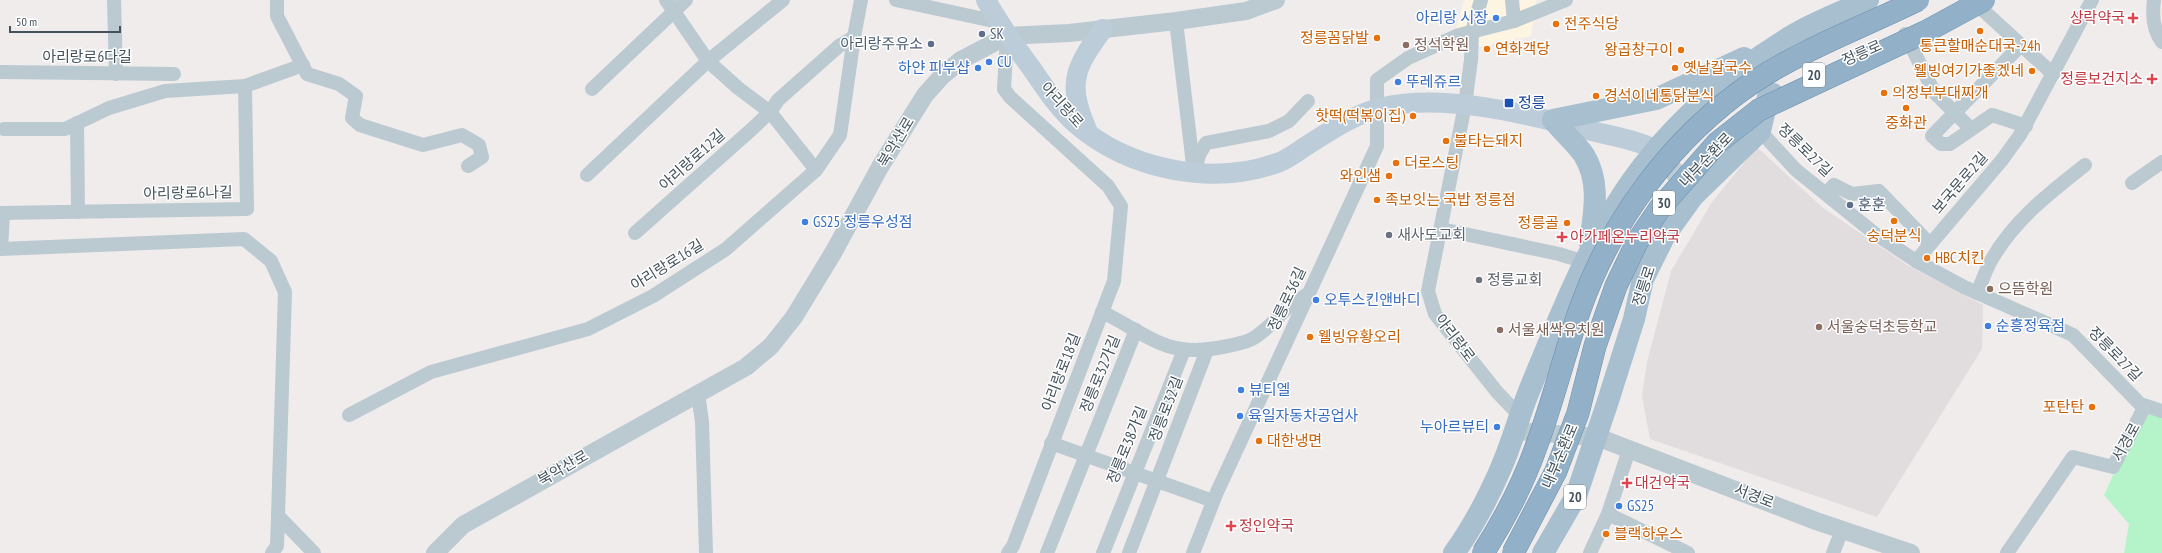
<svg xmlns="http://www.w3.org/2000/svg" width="2162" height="553" font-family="'PT Sans Narrow','Noto Sans KR',sans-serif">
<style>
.commercial{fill:#fef4e2}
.education{fill:#e1ddde}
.green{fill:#b4f4c8}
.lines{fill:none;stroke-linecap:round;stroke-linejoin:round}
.minor{stroke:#bbc9d1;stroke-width:14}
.tertiary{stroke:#bbc9d1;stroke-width:18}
.secondary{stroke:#bcccd8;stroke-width:20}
.primary{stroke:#a8bfcf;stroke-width:22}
.trunk-bridge-casing{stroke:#698eae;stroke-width:23;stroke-linecap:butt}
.trunk-bridge{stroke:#92b1c8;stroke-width:22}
.shop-dot{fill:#3f7fe0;stroke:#fff;stroke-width:1.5}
.health-dot{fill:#e0444e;stroke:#fff;stroke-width:1.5}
.food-dot{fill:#e8710a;stroke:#fff;stroke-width:1.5}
.service-dot{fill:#5c6f8a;stroke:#fff;stroke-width:1.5}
.education-dot{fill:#8d6e63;stroke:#fff;stroke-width:1.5}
.transit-dot{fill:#1a4fb4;stroke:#fff;stroke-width:1.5}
.worship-dot{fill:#6b7280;stroke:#fff;stroke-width:1.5}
.labels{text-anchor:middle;stroke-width:3;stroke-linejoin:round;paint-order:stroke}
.shield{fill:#fff;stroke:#7b868d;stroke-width:1}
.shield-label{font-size:14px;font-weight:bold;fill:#43525c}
.shop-label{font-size:15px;fill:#366cbe;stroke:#fff;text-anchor:start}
.health-label{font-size:15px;fill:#be3a42;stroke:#fff;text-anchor:start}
.food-label{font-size:15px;fill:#c56008;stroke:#fff;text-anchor:start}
.service-label{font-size:15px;fill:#4e5e75;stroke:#fff;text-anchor:start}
.education-label{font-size:15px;fill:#785e54;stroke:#fff;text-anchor:start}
.street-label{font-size:15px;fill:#43525c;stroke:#fff}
.transit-label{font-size:15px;fill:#164399;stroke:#fff;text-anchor:start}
.worship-label{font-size:15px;fill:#5b616d;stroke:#fff;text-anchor:start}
</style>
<rect width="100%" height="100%" fill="#f0ecec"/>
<path class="commercial" d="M 1464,0 L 1536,0 L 1531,36 L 1449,53 Z"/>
<path class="education" d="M 1757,147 L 1822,207 L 1907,265 L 1983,305 L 1982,349 L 1877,517 L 1650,439 L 1642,396 L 1647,362 L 1671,271 L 1712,202 Z"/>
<path class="green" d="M 2148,413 L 2162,416 L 2162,553 L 2124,553 L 2129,524 L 2104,495 L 2114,473 Z"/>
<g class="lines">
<g class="minor">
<path d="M 114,0 L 116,74"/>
<path d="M 277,0 L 277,16 L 307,74 L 339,84 L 356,96 L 352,118 L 360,125 L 423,145 L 462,135 L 479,145 L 482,157 L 468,166"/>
<path d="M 666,0 L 708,61 L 738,88 L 770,112 L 816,170"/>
<path d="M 896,0 L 998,22"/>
<path d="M 1481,0 L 1472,32 L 1471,60 L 1465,105 L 1428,291 L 1435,314 L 1497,392 L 1520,416"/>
<path d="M 1512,0 L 1514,21"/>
<path d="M 2154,0 C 2152,15 2153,30 2162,42"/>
<path d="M 1974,2 L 2053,74"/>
<path d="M 1176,21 L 1194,173"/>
<path d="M 1905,34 L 1934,92 L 1971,129"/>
<path d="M 1007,36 L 1004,89 L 1010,97 L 1108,186 L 1121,206 L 1114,281 L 1013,546 L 1008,553"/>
<path d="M 2021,45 L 1932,136 L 1941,144 L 1950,144 L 1992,115 L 2026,126"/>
<path d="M 0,72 L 174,74"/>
<path d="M 592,89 L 686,0"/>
<path d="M 77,123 L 78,212"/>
<path d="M 4,129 L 65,129 L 109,108 L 165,91 L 245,86 L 303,65"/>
<path d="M 1760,131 L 1796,170 L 1874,233 L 1916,261 L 1964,287 L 2073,335 L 2140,404 L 2162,411"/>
<path d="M 1196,167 L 1199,155 L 1206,143 L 1269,131 L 1289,121 L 1308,101"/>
<path d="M 587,175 L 708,61 L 783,0"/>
<path d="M 2132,183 L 2162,162"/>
<path d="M 1826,194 L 1834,185 L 1852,194 L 1879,191 L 1930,244"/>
<path d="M 0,213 L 247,209 L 245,86"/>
<path d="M 1441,229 L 1559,254 L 1585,262"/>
<path d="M 635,233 L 752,129 L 770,112 L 778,100 L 839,46 L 854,37"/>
<path d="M 0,249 L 244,239 L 271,261 L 285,292 L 278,516 L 314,553"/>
<path d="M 1,249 L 3,213"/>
<path d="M 1916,261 L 2002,160 L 2020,135 L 2092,0"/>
<path d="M 1977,293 C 1982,282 1986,269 1992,259 C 2015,219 2050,193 2085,165"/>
<path d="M 1102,312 C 1146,333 1163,357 1217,348 C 1228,346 1242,344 1252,339 C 1266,331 1275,320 1286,309 C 1292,304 1300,300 1306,295"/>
<path d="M 698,393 L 702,422 L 706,553"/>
<path d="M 349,415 L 431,372 L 588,329 L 653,296 L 726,249 L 816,170 L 840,135 L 854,37 L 861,0"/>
<path d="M 1051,443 L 1213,501"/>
<path d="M 1608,514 L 1688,553"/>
<path d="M 272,553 L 277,546 L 278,516"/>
<path d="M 1047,553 L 1136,330"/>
<path d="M 1103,553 L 1184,350"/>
<path d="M 1129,553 L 1207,350"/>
<path d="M 1193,553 L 1217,492 L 1377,146 L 1377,80 L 1408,58 L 1459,35 L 1514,21 L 1566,0"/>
<path d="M 1590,553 L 1608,514 L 1629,450"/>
<path d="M 1833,553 L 1842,530"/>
<path d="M 2007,553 L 2073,457 L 2113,467 L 2145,406"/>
</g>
<g class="tertiary">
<path d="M 1515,431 L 1597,437 L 1816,521 L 1911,553"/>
<path d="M 435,553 L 463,525 L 746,367 L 771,346 L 794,317 L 833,253 L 880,167 L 925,95 L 942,76 L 961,60 L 1007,36 L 1069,33 L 1176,21 L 1246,11 L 1276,0"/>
</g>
<g class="secondary">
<path d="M 986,0 C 1000,25 1015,46 1032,69 C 1045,88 1058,108 1076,124 C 1128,169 1209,186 1274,164 C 1285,161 1294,154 1303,148 C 1327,133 1352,115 1380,108 C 1443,91 1538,117 1600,133 C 1614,136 1644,142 1655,150 C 1664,156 1684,185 1692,195"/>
<path d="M 1088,132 C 1067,84 1073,70 1103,29"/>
</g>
<g class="primary">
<path d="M 1590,243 C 1594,213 1601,183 1584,155 C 1576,143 1563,132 1553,120 L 1656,99 L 1744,58"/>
<path d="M 1454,553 C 1473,527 1488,498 1501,468 C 1512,443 1519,416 1529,391 C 1555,328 1580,263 1616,205 C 1658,136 1721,79 1790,37 C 1814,22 1842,12 1868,0"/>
<path d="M 1543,553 L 1576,496 L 1608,401 L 1634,319 L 1643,279 L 1665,235 L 1693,196 L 1760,131 L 1768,97 L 1773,94"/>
</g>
<g class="trunk-bridge-casing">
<g id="trunk-bridge">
<path d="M 1483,553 C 1504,520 1523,484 1536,447 C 1553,402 1564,355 1580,309 C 1612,219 1673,137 1752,83 C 1803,49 1863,27 1918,0"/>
<path d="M 1513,553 L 1556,471 L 1578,413 L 1595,346 L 1616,286 L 1637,242 L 1660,208 L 1717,143 L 1759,110 L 1925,32 L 1984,0"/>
</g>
</g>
<use href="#trunk-bridge" class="trunk-bridge"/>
</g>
<g class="shop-dot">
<circle cx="1496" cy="18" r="4"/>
<circle cx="989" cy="62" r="4"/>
<circle cx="978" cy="68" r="4"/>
<circle cx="1398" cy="82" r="4"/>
<circle cx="805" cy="222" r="4"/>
<circle cx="1316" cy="300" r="4"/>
<circle cx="1988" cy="326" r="4"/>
<circle cx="1241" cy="390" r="4"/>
<circle cx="1240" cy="416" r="4"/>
<circle cx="1497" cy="427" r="4"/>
<circle cx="1619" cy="506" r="4"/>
</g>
<g class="health-dot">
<path d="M2131 12h4v4h4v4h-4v4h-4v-4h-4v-4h4z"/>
<path d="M2150 73h4v4h4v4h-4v4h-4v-4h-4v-4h4z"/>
<path d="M1560 231h4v4h4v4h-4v4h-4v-4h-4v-4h4z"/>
<path d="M1625 477h4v4h4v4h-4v4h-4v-4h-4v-4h4z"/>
<path d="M1229 520h4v4h4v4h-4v4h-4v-4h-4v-4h4z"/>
</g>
<g class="food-dot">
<circle cx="1556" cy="24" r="4"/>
<circle cx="1980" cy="31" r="4"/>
<circle cx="1377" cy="38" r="4"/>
<circle cx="1487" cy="49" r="4"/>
<circle cx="1681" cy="50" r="4"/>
<circle cx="1675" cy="68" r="4"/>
<circle cx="2032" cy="71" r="4"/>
<circle cx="1884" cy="93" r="4"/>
<circle cx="1596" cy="96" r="4"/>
<circle cx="1906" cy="108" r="4"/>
<circle cx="1413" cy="116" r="4"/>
<circle cx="1446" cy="141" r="4"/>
<circle cx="1396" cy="163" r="4"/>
<circle cx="1389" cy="176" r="4"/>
<circle cx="1377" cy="200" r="4"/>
<circle cx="1894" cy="221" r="4"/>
<circle cx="1567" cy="223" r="4"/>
<circle cx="1927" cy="258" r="4"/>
<circle cx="1310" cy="337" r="4"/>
<circle cx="2092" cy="407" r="4"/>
<circle cx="1259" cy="441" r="4"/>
<circle cx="1606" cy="534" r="4"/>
</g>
<g class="service-dot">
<circle cx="982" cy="34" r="4"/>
<circle cx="931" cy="44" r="4"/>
<circle cx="1850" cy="205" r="4"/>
</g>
<g class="education-dot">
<circle cx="1406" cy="45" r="4"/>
<circle cx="1990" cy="289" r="4"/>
<circle cx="1819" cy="327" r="4"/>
<circle cx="1500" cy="330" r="4"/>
</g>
<rect class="transit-dot" x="1504" y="98" width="10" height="10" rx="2"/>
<g class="worship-dot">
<circle cx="1389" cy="235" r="4"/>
<circle cx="1479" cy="280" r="4"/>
</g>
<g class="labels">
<g class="shield">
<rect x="1803" y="63" width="22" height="24" rx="3"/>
<rect x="1653" y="191" width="22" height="24" rx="3"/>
<rect x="1564" y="485" width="22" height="24" rx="3"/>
</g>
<g class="shield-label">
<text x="1814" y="80">20</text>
<text x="1664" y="208">30</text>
<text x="1575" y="502">20</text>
</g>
<g class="shop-label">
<text x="1488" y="23" text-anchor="end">아리랑 시장</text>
<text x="997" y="67">CU</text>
<text x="970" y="73" text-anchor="end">하얀 피부샵</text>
<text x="1406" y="87">뚜레쥬르</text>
<text x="813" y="227">GS25 정릉우성점</text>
<text x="1324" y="305">오투스킨앤바디</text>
<text x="1996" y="331">순흥정육점</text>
<text x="1249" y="395">뷰티엘</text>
<text x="1248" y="421">육일자동차공업사</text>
<text x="1489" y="432" text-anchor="end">누아르뷰티</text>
<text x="1627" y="511">GS25</text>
</g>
<g class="health-label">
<text x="2125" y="23" text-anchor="end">상락약국</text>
<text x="2143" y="84" text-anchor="end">정릉보건지소</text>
<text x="1570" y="242">아가페온누리약국</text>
<text x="1635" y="488">대건약국</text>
<text x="1239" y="531">정인약국</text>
</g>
<g class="food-label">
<text x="1564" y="29">전주식당</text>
<text x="1369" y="43" text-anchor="end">정릉꼼닭발</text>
<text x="1980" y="51" text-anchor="middle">통큰할매순대국-24h</text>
<text x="1495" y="54">연화객당</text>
<text x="1673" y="55" text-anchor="end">왕곱창구이</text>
<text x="1683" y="73">옛날칼국수</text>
<text x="2024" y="76" text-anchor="end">웰빙여기가좋겠네</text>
<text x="1892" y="98">의정부부대찌개</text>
<text x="1604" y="101">경석이네통닭분식</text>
<text x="1405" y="121" text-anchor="end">핫떡(떡볶이집)</text>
<text x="1906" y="128" text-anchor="middle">중화관</text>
<text x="1454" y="146">불타는돼지</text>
<text x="1404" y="168">더로스팅</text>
<text x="1381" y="181" text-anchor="end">와인샘</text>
<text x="1385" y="205">족보잇는 국밥 정릉점</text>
<text x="1559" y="228" text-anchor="end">정릉골</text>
<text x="1894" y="241" text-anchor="middle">숭덕분식</text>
<text x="1935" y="263">HBC치킨</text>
<text x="1318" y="342">웰빙유황오리</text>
<text x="2084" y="412" text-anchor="end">포탄탄</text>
<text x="1267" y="446">대한냉면</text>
<text x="1614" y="539">블랙하우스</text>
</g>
<g class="service-label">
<text x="990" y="39">SK</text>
<text x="923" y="49" text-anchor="end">아리랑주유소</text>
<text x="1858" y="210">훈훈</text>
</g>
<g class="education-label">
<text x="1414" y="50">정석학원</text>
<text x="1998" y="294">으뜸학원</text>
<text x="1827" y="332">서울숭덕초등학교</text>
<text x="1508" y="335">서울새싹유치원</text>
</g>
<g class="street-label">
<text transform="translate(1862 53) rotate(-24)" y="5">정릉로</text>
<text x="87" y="62">아리랑로6다길</text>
<text transform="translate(1062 105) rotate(48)" y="5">아리랑로</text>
<text transform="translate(896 142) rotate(-59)" y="5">북악산로</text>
<text transform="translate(1805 150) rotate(44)" y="5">정릉로27길</text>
<text transform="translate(692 160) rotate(-42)" y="5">아리랑로12길</text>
<text transform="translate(1706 160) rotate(-46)" y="5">내부순환로</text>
<text transform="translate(1960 183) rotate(-49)" y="5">보국문로2길</text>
<text transform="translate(188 193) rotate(-1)" y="5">아리랑로6나길</text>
<text transform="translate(667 265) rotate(-32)" y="5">아리랑로16길</text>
<text transform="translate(1644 286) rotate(-72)" y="5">정릉로</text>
<text transform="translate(1287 299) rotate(-65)" y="5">정릉로36길</text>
<text transform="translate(1455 338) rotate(53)" y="5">아리랑로</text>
<text transform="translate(2115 354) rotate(46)" y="5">정릉로27길</text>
<text transform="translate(1061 372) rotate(-69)" y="5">아리랑로18길</text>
<text transform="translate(1100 374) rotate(-68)" y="5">정릉로32가길</text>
<text transform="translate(1166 409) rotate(-69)" y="5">정릉로32길</text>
<text transform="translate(2126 442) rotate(-61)" y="5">서경로</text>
<text transform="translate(1127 445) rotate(-68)" y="5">정릉로38가길</text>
<text transform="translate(1560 456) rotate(-67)" y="5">내부순환로</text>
<text transform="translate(563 468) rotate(-30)" y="5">북악산로</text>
<text transform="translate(1754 496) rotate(21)" y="5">서경로</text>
</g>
<g class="transit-label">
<text x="1518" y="108">정릉</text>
</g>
<g class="worship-label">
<text x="1397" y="240">새사도교회</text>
<text x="1487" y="285">정릉교회</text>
</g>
</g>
<path d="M10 26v6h110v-6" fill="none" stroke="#43525c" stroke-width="2"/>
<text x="16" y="26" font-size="12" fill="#43525c" stroke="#ffffff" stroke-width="3" paint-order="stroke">50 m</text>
</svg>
